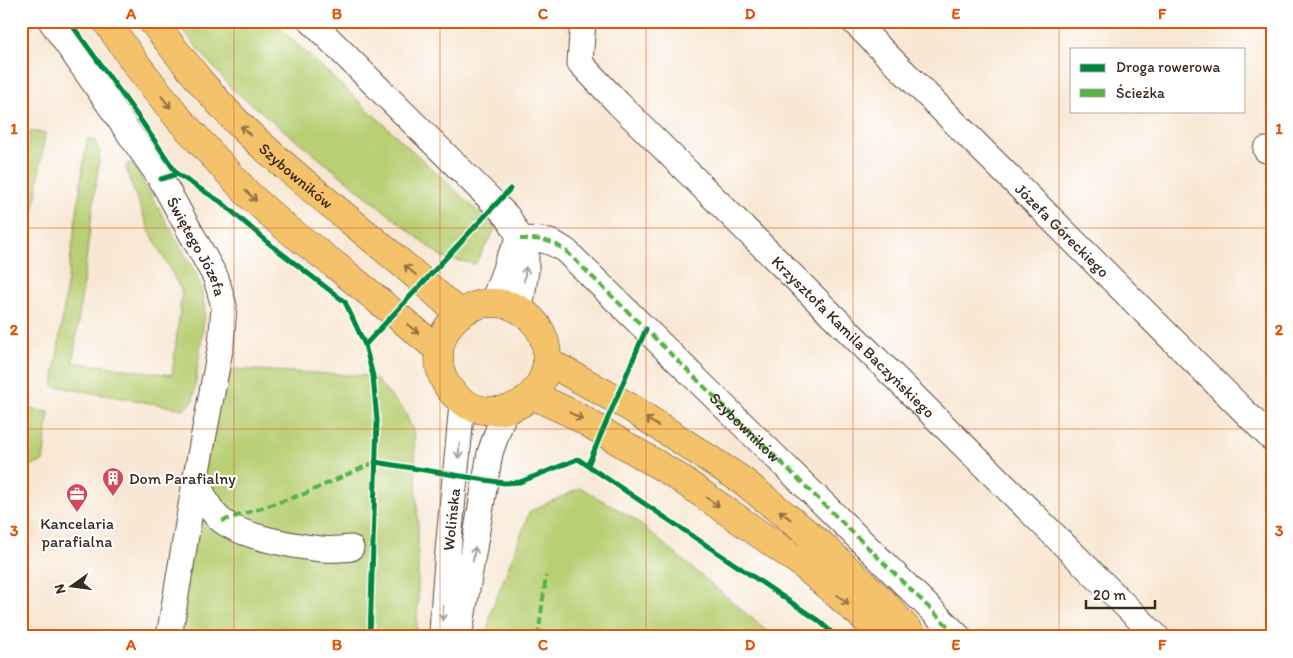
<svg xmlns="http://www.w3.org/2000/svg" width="1293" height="658" font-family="Itim,sans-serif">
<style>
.green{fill:#b8cf73;stroke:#7a7c48}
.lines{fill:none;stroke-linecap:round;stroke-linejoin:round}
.minor-casing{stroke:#574639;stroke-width:27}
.major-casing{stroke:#574639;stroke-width:29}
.minor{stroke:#fff;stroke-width:25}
.major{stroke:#f3c26a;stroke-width:28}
.quiet{stroke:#57b245;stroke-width:4;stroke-dasharray:8 4;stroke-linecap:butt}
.cycleway-casing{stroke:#fff;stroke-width:8}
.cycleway{stroke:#00873e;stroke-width:5}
.oneway{stroke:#8e6e40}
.oneway2{stroke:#a79f9a}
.grid{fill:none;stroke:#df570d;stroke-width:1;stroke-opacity:0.55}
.labels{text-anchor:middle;stroke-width:4.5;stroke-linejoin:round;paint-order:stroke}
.street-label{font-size:16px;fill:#3b2a1e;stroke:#fff}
.poi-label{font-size:16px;fill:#3b2a1e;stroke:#fff;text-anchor:start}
.neatline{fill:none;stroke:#df570d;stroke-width:2}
.grid-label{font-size:16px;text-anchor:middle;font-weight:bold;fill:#df570d}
</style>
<rect width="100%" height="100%" fill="#fff"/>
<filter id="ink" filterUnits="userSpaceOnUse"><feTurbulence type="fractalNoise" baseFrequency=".02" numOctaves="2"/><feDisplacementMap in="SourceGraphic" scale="10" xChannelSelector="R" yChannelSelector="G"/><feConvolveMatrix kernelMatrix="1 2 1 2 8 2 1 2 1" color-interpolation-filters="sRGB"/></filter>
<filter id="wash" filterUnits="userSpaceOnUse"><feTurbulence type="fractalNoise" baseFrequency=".0096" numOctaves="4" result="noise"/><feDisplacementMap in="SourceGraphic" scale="20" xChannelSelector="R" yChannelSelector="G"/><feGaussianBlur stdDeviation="1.12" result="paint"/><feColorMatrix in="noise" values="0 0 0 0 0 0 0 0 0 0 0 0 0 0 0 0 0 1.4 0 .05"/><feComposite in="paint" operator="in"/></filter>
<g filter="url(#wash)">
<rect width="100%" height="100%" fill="#f8e7d3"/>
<g class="green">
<path d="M 175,21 L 272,21 L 496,228 L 475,264 L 442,257 L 230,87 Z"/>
<path d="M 30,131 L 45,133 L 21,300 L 21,193 Z"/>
<path d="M 87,139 L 94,140 L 100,151 L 73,362 L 172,375 L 182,292 L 149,230 L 130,181 L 126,167 L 128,163 L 133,164 L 195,272 L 202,292 L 205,313 L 193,401 L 184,409 L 53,386 Z"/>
<path d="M 216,368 L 373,376 L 405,412 L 414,433 L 418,527 L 418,601 L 416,637 L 169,637 Z"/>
<path d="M 21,408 L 49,412 L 43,462 L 29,466 L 21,464 Z"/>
<path d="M 581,488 L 634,519 L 774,637 L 487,637 L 491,612 L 530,511 Z"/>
</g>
</g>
<g filter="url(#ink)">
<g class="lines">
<g class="minor-casing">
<g id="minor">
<path id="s1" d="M 51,21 L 161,179 L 216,278 L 224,306 L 221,345 L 196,476 L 169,637"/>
<path d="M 311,21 L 508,217 L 526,249 L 526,271 L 520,309"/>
<path id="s2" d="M 583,21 L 580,63 L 619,104 L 1157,637"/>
<path id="s3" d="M 853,21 L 1272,439"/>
<path d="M 1266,150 L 1272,152"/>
<path id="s4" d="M 520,239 C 541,239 549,239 566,251 L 959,637"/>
<path d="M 493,302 L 509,258 L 520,239"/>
<path d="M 196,476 C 201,492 208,510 222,521 C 243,537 294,546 321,549 C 331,550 342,549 351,548"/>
<path id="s5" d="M 442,637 C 445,558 456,481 462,402"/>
<path d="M 459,637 L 490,453 L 505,410"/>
</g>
</g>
<g class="major-casing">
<g id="major">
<path d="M 106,21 L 136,64 L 180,120 L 249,195 L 285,227 L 335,265 L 439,350"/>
<path id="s6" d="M 152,21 C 182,59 211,97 246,131 C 314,195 391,250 459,314"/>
<circle cx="493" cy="357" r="54"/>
<path d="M 547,361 L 631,408 L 743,481 L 823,546 L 884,603 L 914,637"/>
<path d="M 532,395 L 573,414 L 675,475 L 801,563 L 886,637"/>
</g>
</g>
<use href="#minor" class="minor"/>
<use href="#major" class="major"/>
<g class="quiet">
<path d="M 520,239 C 541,239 549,239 566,251 L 959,637"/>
<path d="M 222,521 L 304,494 L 375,462 L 379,462"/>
<path d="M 745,631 L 752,637"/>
<path d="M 538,637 L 546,576"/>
</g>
<g class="cycleway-casing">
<g id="cycleway">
<path d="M 69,21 L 142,122 L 177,174"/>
<path d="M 161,179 L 177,174 L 221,202 L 271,245 L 345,302 L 365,345 L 373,376 L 377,420 L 370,637"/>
<path d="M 365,345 L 510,189"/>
<path d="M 375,462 L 504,483 L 520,482 L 578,459 L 819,621 L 837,637"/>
<path d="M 588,465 L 646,329"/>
</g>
</g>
<use href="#cycleway" class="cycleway"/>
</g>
<defs><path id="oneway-shaft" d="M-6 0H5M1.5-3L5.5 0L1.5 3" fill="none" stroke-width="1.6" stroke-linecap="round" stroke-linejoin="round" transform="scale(1.25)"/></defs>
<g class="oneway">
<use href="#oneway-shaft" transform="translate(166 102) rotate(52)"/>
<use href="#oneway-shaft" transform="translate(246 131) rotate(-136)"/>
<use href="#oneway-shaft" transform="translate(251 196) rotate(44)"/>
<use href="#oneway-shaft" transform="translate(410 270) rotate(-140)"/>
<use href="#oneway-shaft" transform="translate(413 329) rotate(40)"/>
<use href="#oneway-shaft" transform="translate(576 416) rotate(30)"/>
<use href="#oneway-shaft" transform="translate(652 422) rotate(-147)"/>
<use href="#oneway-shaft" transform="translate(713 502) rotate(35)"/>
<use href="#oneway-shaft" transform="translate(785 515) rotate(-141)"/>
<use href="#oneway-shaft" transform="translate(843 600) rotate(41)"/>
</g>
<g class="oneway2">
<use href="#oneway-shaft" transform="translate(525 274) rotate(-83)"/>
<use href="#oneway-shaft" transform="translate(459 451) rotate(95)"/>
<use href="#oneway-shaft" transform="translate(474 554) rotate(-81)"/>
<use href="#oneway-shaft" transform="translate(443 613) rotate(93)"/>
</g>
</g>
<path class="grid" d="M 234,21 L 234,637M 440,21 L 440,637M 646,21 L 646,637M 853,21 L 853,637M 1059,21 L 1059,637M 21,228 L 1272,228M 21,429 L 1272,429"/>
<defs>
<g id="building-pin" transform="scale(1.125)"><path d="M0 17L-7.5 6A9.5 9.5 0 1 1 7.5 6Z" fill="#d1495b" stroke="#fff"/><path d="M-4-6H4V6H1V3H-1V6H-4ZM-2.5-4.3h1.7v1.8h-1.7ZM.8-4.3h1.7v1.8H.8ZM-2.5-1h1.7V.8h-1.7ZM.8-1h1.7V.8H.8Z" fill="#fff"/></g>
<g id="office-pin" transform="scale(1.125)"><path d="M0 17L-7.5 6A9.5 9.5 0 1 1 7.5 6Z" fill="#d1495b" stroke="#fff"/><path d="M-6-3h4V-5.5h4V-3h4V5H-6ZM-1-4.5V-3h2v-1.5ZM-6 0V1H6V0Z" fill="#fff"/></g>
</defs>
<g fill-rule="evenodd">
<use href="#building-pin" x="113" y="478"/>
<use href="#office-pin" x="77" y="494"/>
</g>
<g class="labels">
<g class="street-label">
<text dy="6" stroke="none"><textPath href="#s6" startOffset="212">Szybowników</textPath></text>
<text dy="6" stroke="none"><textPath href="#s3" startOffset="296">Józefa Góreckiego</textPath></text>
<text dy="6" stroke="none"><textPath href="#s1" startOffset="269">Świętego Józefa</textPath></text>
<text dy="6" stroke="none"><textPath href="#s2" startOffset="429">Krzysztofa Kamila Baczyńskiego</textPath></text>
<text dy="6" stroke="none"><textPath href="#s4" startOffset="300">Szybowników</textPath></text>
<text dy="6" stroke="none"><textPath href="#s5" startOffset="118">Wolińska</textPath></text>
</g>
<g class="poi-label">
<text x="129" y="484">Dom Parafialny</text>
<text x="77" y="529" text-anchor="middle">Kancelaria<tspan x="77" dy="18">parafialna</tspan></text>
</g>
</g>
<rect width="1293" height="658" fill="none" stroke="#fff" stroke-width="55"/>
<rect x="1070" y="48" width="175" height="65" fill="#ffffff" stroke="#b1aaa5"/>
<rect x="1080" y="64" width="25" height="8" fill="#00873e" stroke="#b1aaa5"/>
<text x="1116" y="72" font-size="15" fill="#3b2a1e">Droga rowerowa</text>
<rect x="1080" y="89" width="25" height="8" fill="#57b245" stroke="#b1aaa5"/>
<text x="1116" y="98" font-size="15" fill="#3b2a1e">Ścieżka</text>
<g transform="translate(72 586) rotate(256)" stroke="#ffffff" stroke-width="4" paint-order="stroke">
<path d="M0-4L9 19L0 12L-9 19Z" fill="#3b2a1e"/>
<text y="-8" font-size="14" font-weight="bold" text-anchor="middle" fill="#3b2a1e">N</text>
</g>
<path d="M1086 600v8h69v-8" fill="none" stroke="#3b2a1e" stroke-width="2.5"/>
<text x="1093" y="600" font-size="15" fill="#3b2a1e" stroke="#ffffff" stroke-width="4" paint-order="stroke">20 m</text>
<rect x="28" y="28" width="1238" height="602" class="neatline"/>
<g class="grid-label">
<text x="131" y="19">A</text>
<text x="337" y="19">B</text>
<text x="543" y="19">C</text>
<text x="750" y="19">D</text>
<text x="956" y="19">E</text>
<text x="1162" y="19">F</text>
<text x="14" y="134">1</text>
<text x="1279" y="134">1</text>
<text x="14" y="335">2</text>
<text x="1279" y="335">2</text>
<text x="14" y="536">3</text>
<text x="1279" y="536">3</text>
<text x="131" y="650">A</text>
<text x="337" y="650">B</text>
<text x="543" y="650">C</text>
<text x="750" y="650">D</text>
<text x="956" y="650">E</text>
<text x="1162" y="650">F</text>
</g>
</svg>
